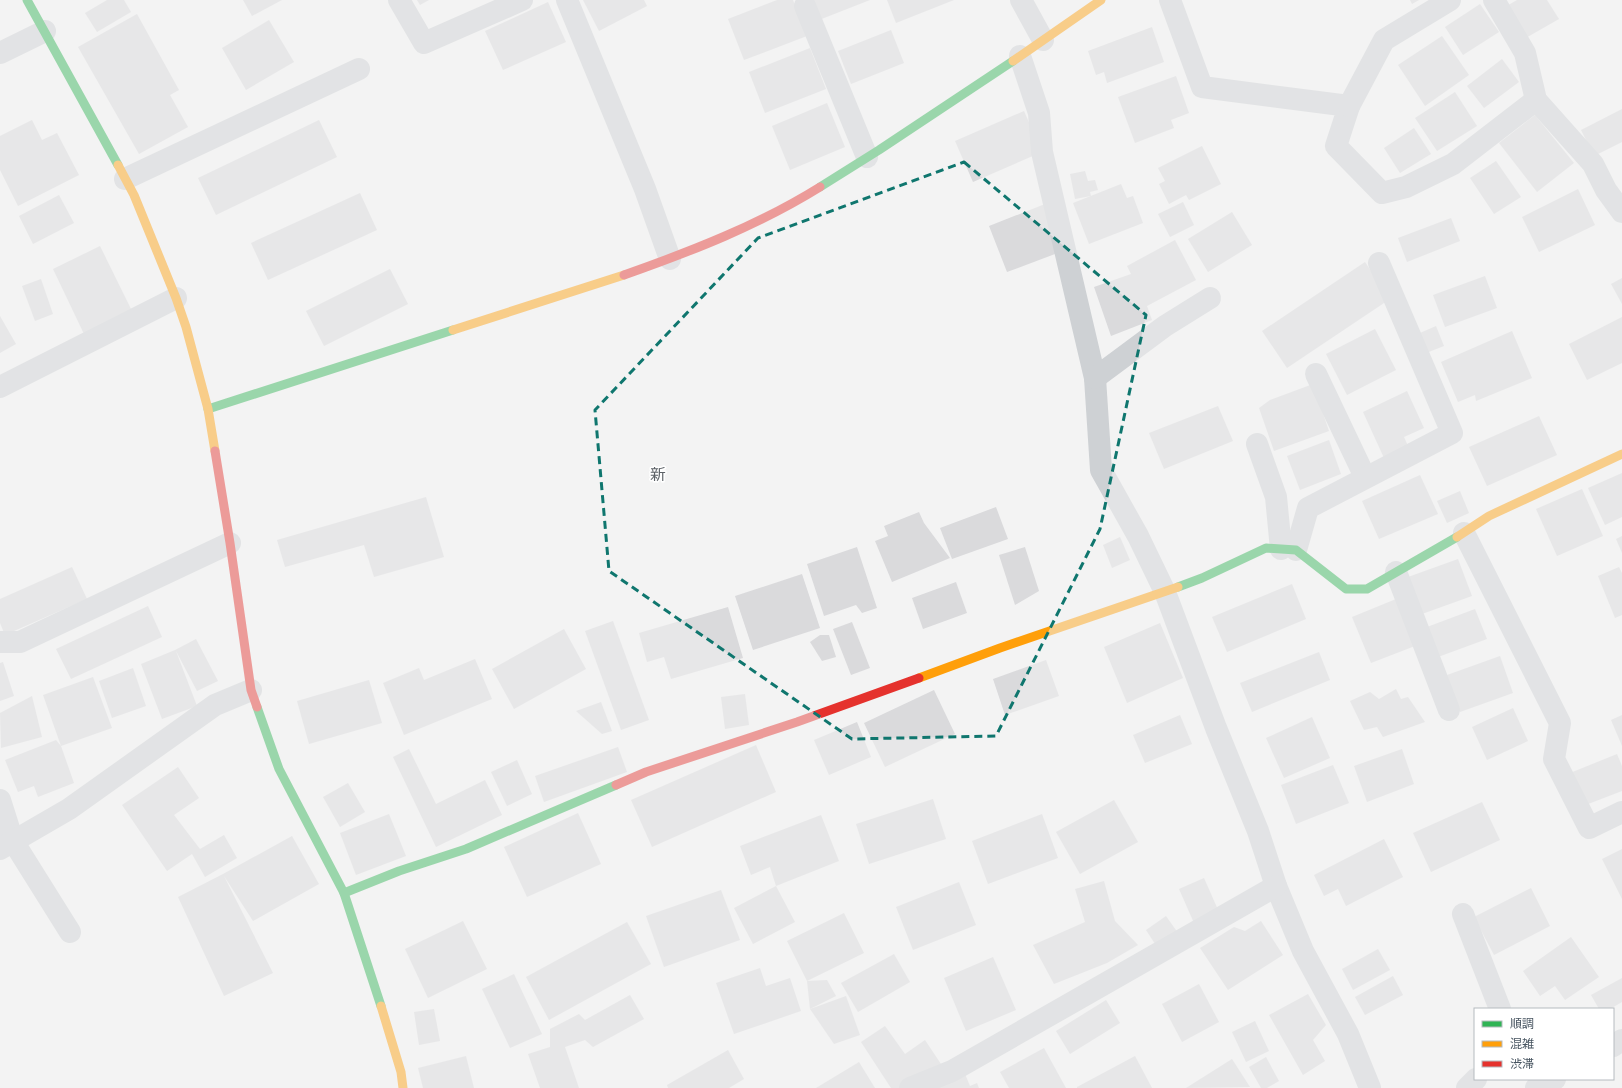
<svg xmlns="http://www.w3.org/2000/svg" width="1622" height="1088" font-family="Arial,'Noto Sans JP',sans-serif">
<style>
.building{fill:#dadadc}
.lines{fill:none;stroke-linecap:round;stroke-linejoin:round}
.street{stroke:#ced1d4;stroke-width:22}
.fast{stroke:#30b455;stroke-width:9}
.slow{stroke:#ff9f0a;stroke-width:9}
.jam{stroke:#e5322d;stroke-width:9}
.marked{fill:none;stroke:#0f766e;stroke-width:3;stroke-dasharray:8 5;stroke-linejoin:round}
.labels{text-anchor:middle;stroke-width:3;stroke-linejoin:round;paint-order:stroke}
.quarter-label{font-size:16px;fill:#5d6267;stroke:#fff}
</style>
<rect width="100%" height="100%" fill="#f3f3f3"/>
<g class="building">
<path d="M 107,0 L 124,0 L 131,12 L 97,32 L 85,13 Z"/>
<path d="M 243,0 L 282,0 L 252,16 Z"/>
<path d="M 417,0 L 429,0 L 420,5 Z"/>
<path d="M 583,0 L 644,0 L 647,6 L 599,31 Z"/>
<path d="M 777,0 L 793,0 L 807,36 L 744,60 L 728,19 Z"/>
<path d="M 812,0 L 870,0 L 819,20 Z"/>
<path d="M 887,0 L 954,0 L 896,23 Z"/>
<path d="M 1410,0 L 1419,0 L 1412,4 Z"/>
<path d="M 1517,0 L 1547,0 L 1559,19 L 1524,39 L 1505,7 Z"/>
<path d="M 548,2 L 566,42 L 503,70 L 485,31 Z"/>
<path d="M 1480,4 L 1499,32 L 1463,55 L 1445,27 Z"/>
<path d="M 137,14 L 179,90 L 170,95 L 188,127 L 139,154 L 78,47 Z"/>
<path d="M 269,20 L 294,62 L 246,90 L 222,48 Z"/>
<path d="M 1152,27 L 1164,62 L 1107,83 L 1104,72 L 1096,75 L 1088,51 Z"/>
<path d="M 891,30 L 904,63 L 851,84 L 838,51 Z"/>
<path d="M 1442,36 L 1469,75 L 1425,106 L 1398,65 Z"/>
<path d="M 810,48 L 826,89 L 765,113 L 749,72 Z"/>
<path d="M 1502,59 L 1519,82 L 1484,108 L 1467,86 Z"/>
<path d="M 1176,76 L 1189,113 L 1171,120 L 1174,128 L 1135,143 L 1118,97 Z"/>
<path d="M 1455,92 L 1477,126 L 1437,151 L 1415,118 Z"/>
<path d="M 827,103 L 845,147 L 790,170 L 772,126 Z"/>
<path d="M 1622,109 L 1622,142 L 1594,156 L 1581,130 Z"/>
<path d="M 1024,111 L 1042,152 L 973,182 L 955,141 Z"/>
<path d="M 1535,115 L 1574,163 L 1537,192 L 1499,143 Z"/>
<path d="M 32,120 L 42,140 L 57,133 L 79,175 L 18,206 L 0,170 L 0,136 Z"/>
<path d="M 319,120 L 337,157 L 216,215 L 198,178 Z"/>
<path d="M 1414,128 L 1431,154 L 1400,173 L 1384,148 Z"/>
<path d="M 1202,146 L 1221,184 L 1189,200 L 1186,195 L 1169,204 L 1159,184 L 1165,181 L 1158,168 Z"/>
<path d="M 1496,161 L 1521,197 L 1494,214 L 1470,178 Z"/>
<path d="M 1085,171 L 1088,181 L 1095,180 L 1098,190 L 1090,192 L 1091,196 L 1075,199 L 1070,174 Z"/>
<path d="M 1121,184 L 1127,198 L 1133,196 L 1143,223 L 1089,244 L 1073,203 Z"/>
<path d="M 1578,189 L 1595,225 L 1539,252 L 1522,217 Z"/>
<path d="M 360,193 L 377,230 L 268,280 L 251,243 Z"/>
<path d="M 59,195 L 74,223 L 33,244 L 19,216 Z"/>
<path d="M 1183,202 L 1194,225 L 1170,237 L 1158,214 Z"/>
<path d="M 1045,204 L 1063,251 L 1007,272 L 989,226 Z"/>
<path d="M 1232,212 L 1252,245 L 1208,272 L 1188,239 Z"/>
<path d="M 1451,218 L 1460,241 L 1407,262 L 1398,238 Z"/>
<path d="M 1175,240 L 1196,280 L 1147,306 L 1152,320 L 1111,336 L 1094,287 L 1131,274 L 1127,266 Z"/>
<path d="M 100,246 L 132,311 L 84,334 L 53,269 Z"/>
<path d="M 1365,262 L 1390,299 L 1287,368 L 1262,331 Z"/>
<path d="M 390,269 L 408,304 L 324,346 L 306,311 Z"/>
<path d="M 1485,276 L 1497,308 L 1445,327 L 1433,295 Z"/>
<path d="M 1622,278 L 1622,304 L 1611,284 Z"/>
<path d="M 41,279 L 53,314 L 35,321 L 22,286 Z"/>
<path d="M 0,316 L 16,344 L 0,353 Z"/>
<path d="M 1622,317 L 1622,363 L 1587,380 L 1569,344 Z"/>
<path d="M 1436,326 L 1444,346 L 1421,355 L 1413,336 Z"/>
<path d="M 1375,329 L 1396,370 L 1347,395 L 1326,354 Z"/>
<path d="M 1512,331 L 1532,378 L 1476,401 L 1475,395 L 1458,402 L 1441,362 Z"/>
<path d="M 1313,384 L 1329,431 L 1274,451 L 1259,408 L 1270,400 Z"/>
<path d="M 1407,391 L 1424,428 L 1404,437 L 1408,446 L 1384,458 L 1363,412 Z"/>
<path d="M 1218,406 L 1233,441 L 1164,469 L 1149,433 Z"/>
<path d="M 1539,416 L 1557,455 L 1487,486 L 1469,447 Z"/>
<path d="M 1329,440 L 1341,474 L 1300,490 L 1287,456 Z"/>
<path d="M 1622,473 L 1622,517 L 1605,525 L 1588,488 Z"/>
<path d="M 1420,475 L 1438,514 L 1379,539 L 1362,501 Z"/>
<path d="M 1582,489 L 1603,536 L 1557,556 L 1536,509 Z"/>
<path d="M 1460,491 L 1469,513 L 1447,523 L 1437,501 Z"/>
<path d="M 426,497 L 444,557 L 374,577 L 364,545 L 285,567 L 277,540 Z"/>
<path d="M 996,507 L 1008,539 L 952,559 L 940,528 Z"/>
<path d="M 919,512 L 924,523 L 950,558 L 892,582 L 875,541 L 888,536 L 884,526 Z"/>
<path d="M 1622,536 L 1622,553 L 1616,539 Z"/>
<path d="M 1120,537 L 1130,560 L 1112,568 L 1103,545 Z"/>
<path d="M 857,547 L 877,608 L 862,613 L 856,605 L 824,616 L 807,564 Z"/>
<path d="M 1025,547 L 1039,591 L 1015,605 L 999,555 Z"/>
<path d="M 1458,559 L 1472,596 L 1422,614 L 1408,577 Z"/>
<path d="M 72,567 L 87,599 L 5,635 L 0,623 L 0,599 Z"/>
<path d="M 1619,567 L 1622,573 L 1622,615 L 1615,618 L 1598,576 Z"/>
<path d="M 802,574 L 820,628 L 753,650 L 735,596 Z"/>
<path d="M 956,582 L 967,613 L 923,629 L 912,598 Z"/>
<path d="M 1292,584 L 1306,619 L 1227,652 L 1212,617 Z"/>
<path d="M 1396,599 L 1415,646 L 1371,663 L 1352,617 Z"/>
<path d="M 148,606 L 162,637 L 71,679 L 56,649 Z"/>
<path d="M 728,607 L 743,658 L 671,679 L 664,657 L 647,662 L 639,633 Z"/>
<path d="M 1475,609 L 1487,639 L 1438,657 L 1427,627 Z"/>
<path d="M 613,621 L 649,720 L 621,730 L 585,631 Z"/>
<path d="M 852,622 L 870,668 L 851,675 L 833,629 Z"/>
<path d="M 1160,623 L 1183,678 L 1127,703 L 1104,647 Z"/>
<path d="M 564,629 L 586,669 L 514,709 L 492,669 Z"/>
<path d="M 820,635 L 829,635 L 836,657 L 822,661 L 810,642 Z"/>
<path d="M 196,639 L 218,681 L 197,691 L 176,651 L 197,706 L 162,719 L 141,664 L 175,650 Z"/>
<path d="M 1319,652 L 1330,680 L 1252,712 L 1240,683 Z"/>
<path d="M 1500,656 L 1513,693 L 1460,712 L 1447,675 Z"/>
<path d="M 475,659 L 492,699 L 404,735 L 383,683 L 419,668 L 424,680 Z"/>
<path d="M 1046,660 L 1059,696 L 1005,715 L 993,679 Z"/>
<path d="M 3,662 L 14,696 L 0,701 L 0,663 Z"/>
<path d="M 133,668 L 146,706 L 112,718 L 99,681 Z"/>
<path d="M 93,677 L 112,728 L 61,746 L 74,783 L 38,797 L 34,786 L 18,792 L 5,760 L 56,740 L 61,746 L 43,695 Z"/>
<path d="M 369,680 L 382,723 L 309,744 L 297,701 Z"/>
<path d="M 1396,689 L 1401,699 L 1408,697 L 1425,722 L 1383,737 L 1377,727 L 1364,730 L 1350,701 L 1370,692 L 1379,699 Z"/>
<path d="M 934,690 L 955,734 L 885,767 L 864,723 Z"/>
<path d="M 745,694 L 749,725 L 725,729 L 721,697 Z"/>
<path d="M 32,696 L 42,737 L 1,748 L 0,713 Z"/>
<path d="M 601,702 L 612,731 L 602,734 L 576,711 Z"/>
<path d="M 1513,708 L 1528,741 L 1487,760 L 1472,727 Z"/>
<path d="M 1180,715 L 1192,744 L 1145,763 L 1133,735 Z"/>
<path d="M 1622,715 L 1622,746 L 1611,720 Z"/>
<path d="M 1312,717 L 1330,758 L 1284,778 L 1266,738 Z"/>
<path d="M 857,722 L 871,757 L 829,775 L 814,740 Z"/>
<path d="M 756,745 L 776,792 L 652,847 L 631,800 Z"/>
<path d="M 618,747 L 627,772 L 544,802 L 535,776 Z"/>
<path d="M 409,749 L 436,804 L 485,780 L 502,815 L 436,847 L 393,757 Z"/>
<path d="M 1402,749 L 1414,784 L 1367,802 L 1354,766 Z"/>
<path d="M 1617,754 L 1622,766 L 1622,791 L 1583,806 L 1570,773 Z"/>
<path d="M 517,760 L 532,794 L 507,806 L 491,772 Z"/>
<path d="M 1333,765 L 1349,803 L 1296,824 L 1281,785 Z"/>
<path d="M 178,767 L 199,798 L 174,815 L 200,849 L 224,835 L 237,858 L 205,877 L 192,854 L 167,871 L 122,805 Z"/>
<path d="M 348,783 L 365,812 L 340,827 L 323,797 Z"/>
<path d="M 933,799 L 946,839 L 869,864 L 856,824 Z"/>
<path d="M 1114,800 L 1138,842 L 1080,874 L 1056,832 Z"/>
<path d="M 1482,802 L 1500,840 L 1431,872 L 1413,833 Z"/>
<path d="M 578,813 L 601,864 L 527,897 L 504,847 Z"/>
<path d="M 389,814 L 406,856 L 356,875 L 340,833 Z"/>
<path d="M 1042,814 L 1058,858 L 988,884 L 972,841 Z"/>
<path d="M 821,815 L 839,861 L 776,886 L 795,922 L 753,944 L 734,908 L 776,886 L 770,867 L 751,875 L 740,846 Z"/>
<path d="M 292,836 L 319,884 L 253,921 L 224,876 L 273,973 L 224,996 L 178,897 L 223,874 Z"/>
<path d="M 1384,839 L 1403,877 L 1346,906 L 1338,889 L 1324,896 L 1314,875 Z"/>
<path d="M 1622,849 L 1622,899 L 1602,859 Z"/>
<path d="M 1204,878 L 1219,912 L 1194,923 L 1179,889 Z"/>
<path d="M 1104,881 L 1115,921 L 1138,945 L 1107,963 L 1054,984 L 1033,945 L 1085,922 L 1075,889 Z"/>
<path d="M 959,882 L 976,925 L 913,950 L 896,907 Z"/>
<path d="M 1531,888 L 1550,926 L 1494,955 L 1474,917 Z"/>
<path d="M 721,890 L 740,940 L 664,967 L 646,916 Z"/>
<path d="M 844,913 L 864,953 L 807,981 L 827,980 L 836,996 L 810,1009 L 807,981 L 787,941 Z"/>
<path d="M 1166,916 L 1178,933 L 1157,947 L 1146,930 Z"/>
<path d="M 463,921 L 487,969 L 428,998 L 405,949 Z"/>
<path d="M 1261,921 L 1283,955 L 1228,990 L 1200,948 L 1234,927 L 1245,931 Z"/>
<path d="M 627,922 L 651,964 L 549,1020 L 526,977 Z"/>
<path d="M 1571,937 L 1599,977 L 1565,1000 L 1555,986 L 1540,996 L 1523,971 Z"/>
<path d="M 1378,949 L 1390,970 L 1353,990 L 1342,969 Z"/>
<path d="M 894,954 L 910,982 L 858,1012 L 841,983 Z"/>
<path d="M 993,957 L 1016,1010 L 966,1031 L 944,978 Z"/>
<path d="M 760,968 L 766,986 L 790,978 L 801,1011 L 734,1034 L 716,983 Z"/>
<path d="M 514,974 L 542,1034 L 510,1048 L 482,989 Z"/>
<path d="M 1393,976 L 1403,995 L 1365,1015 L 1355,997 Z"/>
<path d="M 1622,978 L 1622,1002 L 1610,1009 L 1599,1009 L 1591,995 Z"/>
<path d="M 1199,984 L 1219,1022 L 1182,1042 L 1162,1004 Z"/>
<path d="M 1308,994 L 1326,1025 L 1313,1040 L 1325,1061 L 1303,1075 L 1269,1015 Z"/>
<path d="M 630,995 L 644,1019 L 593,1047 L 585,1040 L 565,1047 L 579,1088 L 540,1088 L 528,1054 L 550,1047 L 550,1029 L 579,1014 L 585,1020 Z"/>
<path d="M 846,996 L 860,1035 L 834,1044 L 810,1009 Z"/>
<path d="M 1106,1000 L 1120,1023 L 1070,1054 L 1056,1031 Z"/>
<path d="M 434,1009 L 440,1041 L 419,1045 L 414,1012 Z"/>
<path d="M 1255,1021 L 1269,1051 L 1246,1062 L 1232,1032 Z"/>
<path d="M 885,1026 L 905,1054 L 925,1040 L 941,1064 L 905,1088 L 891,1088 L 861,1042 Z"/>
<path d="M 1044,1048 L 1066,1088 L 1009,1088 L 1000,1072 Z"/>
<path d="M 728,1050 L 744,1079 L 729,1088 L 668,1088 L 667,1085 Z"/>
<path d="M 466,1056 L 474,1088 L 423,1088 L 418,1068 Z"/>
<path d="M 1135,1056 L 1152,1088 L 1077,1088 L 1077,1087 Z"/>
<path d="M 1266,1057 L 1279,1081 L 1267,1088 L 1261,1088 L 1249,1067 Z"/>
<path d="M 1232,1059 L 1250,1087 L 1186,1088 Z"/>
<path d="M 859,1062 L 875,1088 L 816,1088 Z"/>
<path d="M 965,1074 L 970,1086 L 977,1083 L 979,1088 L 934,1088 Z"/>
</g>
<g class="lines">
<g class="street">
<path d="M 399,0 L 424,43 L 522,0"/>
<path d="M 567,0 L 645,189 L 670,259"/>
<path d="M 1021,0 L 1043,40"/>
<path d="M 1170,0 L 1202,87 L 1349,106 L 1336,146 L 1382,193 L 1406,187 L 1453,164 L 1536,100"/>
<path d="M 1494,0 L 1525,53 L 1536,100 L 1593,164 L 1606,190 L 1622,212"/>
<path d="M 805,6 L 867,157"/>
<path d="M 0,53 L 45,31"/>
<path d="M 1020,56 L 1039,113 L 1042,152 L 1095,378 L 1101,470 L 1138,536 L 1165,592 L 1216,728 L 1258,831 L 1276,886 L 1303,951 L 1348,1034 L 1370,1088"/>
<path d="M 1349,106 L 1384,40 L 1450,0"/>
<path d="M 125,179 L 359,69"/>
<path d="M 1316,374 L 1365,477"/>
<path d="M 1095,378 L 1165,326 L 1210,298"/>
<path d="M 0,387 L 176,298"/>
<path d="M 1257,444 L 1276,497 L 1281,549"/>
<path d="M 1464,533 L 1560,723 L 1554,759 L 1589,828 L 1622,812"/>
<path d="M 1296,550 L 1308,508 L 1452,433 L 1379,263"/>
<path d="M 1396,572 L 1449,710"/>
<path d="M 0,642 L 20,642 L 230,543"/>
<path d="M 0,800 L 13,841 L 70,932"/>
<path d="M 0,849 L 69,809 L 215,705 L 251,690"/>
<path d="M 1463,914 L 1500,1009"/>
<path d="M 1613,1046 L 1622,1040"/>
<path d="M 910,1088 L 952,1071 L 1276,886"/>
<path d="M 1467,1088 L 1476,1079"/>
<path d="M 1536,1088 L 1555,1079"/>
</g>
<g class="fast">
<path d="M 27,0 L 118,165"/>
<path d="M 820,187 L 879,150 L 1013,61"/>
<path d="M 208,409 L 453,330"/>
<path d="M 1178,587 L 1202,578 L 1266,548 L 1296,550 L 1346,589 L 1367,589 L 1457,537"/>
<path d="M 257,707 L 279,769 L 344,893 L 381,1006"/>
<path d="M 344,893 L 399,871 L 466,849 L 616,785"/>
</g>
<g class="slow">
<path d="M 1013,61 L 1101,0"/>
<path d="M 118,165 L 134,195 L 176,298 L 186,327 L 208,409 L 215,451"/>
<path d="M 453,330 L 624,275"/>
<path d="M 1457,537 L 1489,516 L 1622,454"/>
<path d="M 919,678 L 1000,648 L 1178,587"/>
<path d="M 381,1006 L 401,1072 L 403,1088"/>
</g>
<g class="jam">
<path d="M 624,275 C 692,251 759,225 820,187"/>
<path d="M 215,451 L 230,543 L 251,690 L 257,707"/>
<path d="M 616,785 L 646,772 L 797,722 L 919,678"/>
</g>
</g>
<path d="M0 0H1622V1088H0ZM 964,162 L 1146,315 L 1100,529 L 996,736 L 852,739 L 609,571 L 595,410 L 758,238 Z" fill="#f3f3f3" fill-opacity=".55" fill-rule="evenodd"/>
<path class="marked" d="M 964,162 L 1146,315 L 1100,529 L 996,736 L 852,739 L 609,571 L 595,410 L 758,238 Z"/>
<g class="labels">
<g class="quarter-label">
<text x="658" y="480">新</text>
</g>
</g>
<rect x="1474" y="1008" width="140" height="72" fill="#ffffff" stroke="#b6bbc0"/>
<rect x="1482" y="1021" width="20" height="6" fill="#30b455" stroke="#b6bbc0"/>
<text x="1510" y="1028" font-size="12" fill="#485561">順調</text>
<rect x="1482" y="1041" width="20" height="6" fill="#ff9f0a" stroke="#b6bbc0"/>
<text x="1510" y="1048" font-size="12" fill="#485561">混雑</text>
<rect x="1482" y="1061" width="20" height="6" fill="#e5322d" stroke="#b6bbc0"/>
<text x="1510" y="1068" font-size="12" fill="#485561">渋滞</text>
</svg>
